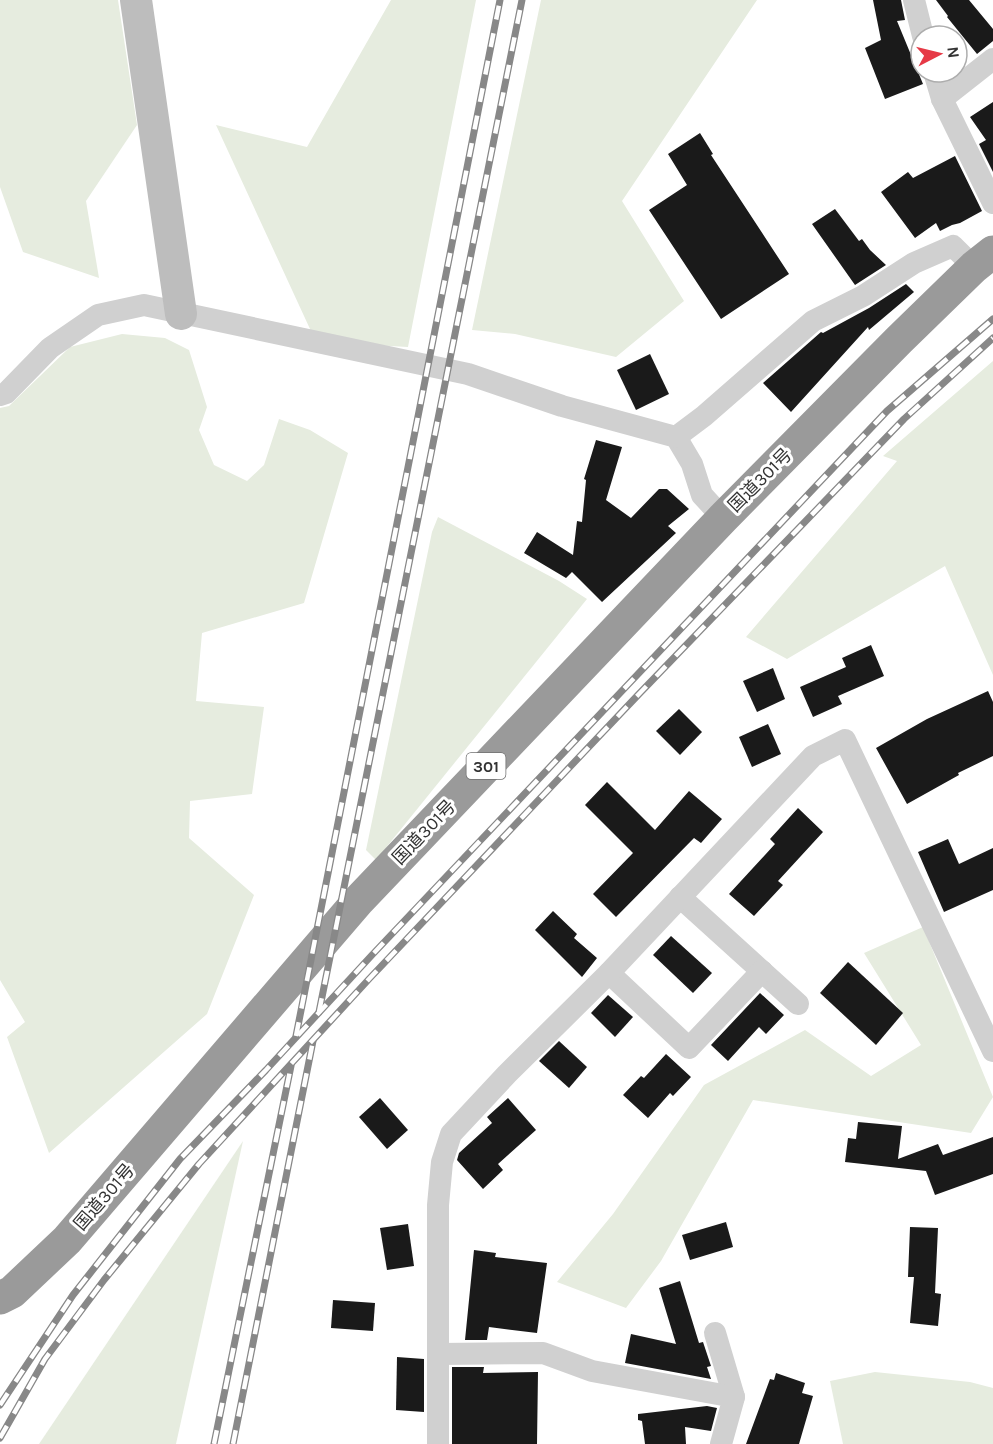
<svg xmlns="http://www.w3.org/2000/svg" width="993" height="1444" font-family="Karla,'Noto Sans JP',sans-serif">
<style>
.green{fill:#e6ecdf}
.building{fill:#1a1a1a}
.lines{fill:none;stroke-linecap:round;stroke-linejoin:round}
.street{stroke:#d0d0d0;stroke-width:22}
.secondary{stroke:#bdbdbd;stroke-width:32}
.highway{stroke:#9a9a9a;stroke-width:33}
.rail-casing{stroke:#888;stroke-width:7}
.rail{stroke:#fff;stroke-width:4.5;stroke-dasharray:14;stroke-linecap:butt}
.labels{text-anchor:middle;stroke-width:6;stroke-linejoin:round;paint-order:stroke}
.shield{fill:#fff;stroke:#707070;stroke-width:1.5}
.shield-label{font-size:16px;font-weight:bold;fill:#333}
.street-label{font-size:18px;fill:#333;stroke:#fff}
</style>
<rect width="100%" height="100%" fill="#fff"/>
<g class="green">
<path d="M 0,0 L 118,0 L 137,125 L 86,201 L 99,278 L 23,252 L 0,187 Z"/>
<path d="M 391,0 L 476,0 L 408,347 L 316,342 L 216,125 L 307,147 Z"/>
<path d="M 541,0 L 757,0 L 622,201 L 684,301 L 616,357 L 515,334 L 472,330 Z"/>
<path d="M 122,334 L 165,338 L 189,350 L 207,407 L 199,430 L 214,465 L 247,481 L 264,465 L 279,419 L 310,430 L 348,453 L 304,603 L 202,633 L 196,701 L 264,707 L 252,794 L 190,801 L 189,838 L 254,895 L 207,1014 L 49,1153 L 7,1037 L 25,1022 L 0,980 L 0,408 L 9,406 L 70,347 Z"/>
<path d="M 993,361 L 993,675 L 945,566 L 787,659 L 746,637 L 897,461 L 883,456 Z"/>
<path d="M 438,517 L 559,581 L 587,599 L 376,860 L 366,850 L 432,532 Z"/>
<path d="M 923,927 L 993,1097 L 971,1133 L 753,1100 L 661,1261 L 626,1308 L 557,1282 L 613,1214 L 704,1085 L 805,1030 L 871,1076 L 921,1045 L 864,953 Z"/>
<path d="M 243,1141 L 176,1444 L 39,1444 Z"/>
<path d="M 875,1372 L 970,1382 L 993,1388 L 993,1444 L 843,1444 L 830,1381 Z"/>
</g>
<g class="building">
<path d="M 873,0 L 901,0 L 905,20 L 897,21 L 923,84 L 885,99 L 865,48 L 881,40 Z"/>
<path d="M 936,0 L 969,0 L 993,29 L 993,41 L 977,54 L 947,17 L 948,16 Z"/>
<path d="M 993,102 L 993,172 L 979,144 L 986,140 L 970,117 Z"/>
<path d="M 700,133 L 713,154 L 711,155 L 789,274 L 721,319 L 649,210 L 687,185 L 668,154 Z"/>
<path d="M 955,156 L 982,211 L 960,223 L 952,225 L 940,231 L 936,223 L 915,238 L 881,192 L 908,172 L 913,178 Z"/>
<path d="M 835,209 L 859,241 L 862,239 L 870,250 L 886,265 L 855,285 L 812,224 Z"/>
<path d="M 906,284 L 914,292 L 869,330 L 868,327 L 791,412 L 763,383 L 821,332 L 823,333 L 869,308 Z"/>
<path d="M 650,354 L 669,394 L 636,410 L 617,370 Z"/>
<path d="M 596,440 L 622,447 L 606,500 L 631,518 L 659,489 L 667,489 L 689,509 L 668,526 L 676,533 L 602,602 L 572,572 L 566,578 L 524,553 L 537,532 L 573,555 L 577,521 L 582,522 L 586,480 L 584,479 Z"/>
<path d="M 871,645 L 884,676 L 838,696 L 842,704 L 813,717 L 800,687 L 846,667 L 842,658 Z"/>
<path d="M 773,668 L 785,699 L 757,712 L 743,681 Z"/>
<path d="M 988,691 L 993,702 L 993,756 L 958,773 L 959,775 L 907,804 L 876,748 L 927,719 Z"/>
<path d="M 679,709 L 702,732 L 680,755 L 656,731 Z"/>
<path d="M 768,724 L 781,754 L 752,767 L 739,737 Z"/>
<path d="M 607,782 L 655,830 L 689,791 L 722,819 L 701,843 L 694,838 L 616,917 L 593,894 L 633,853 L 585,805 Z"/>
<path d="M 798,808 L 823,832 L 778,881 L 783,885 L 754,916 L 729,894 L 775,844 L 770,839 Z"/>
<path d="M 948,839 L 959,864 L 993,848 L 993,890 L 944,912 L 918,852 Z"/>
<path d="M 553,911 L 577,934 L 574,938 L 597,958 L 582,977 L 535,930 Z"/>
<path d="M 671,936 L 712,973 L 693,993 L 653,955 Z"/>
<path d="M 848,962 L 903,1013 L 876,1045 L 820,993 Z"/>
<path d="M 760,993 L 784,1015 L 766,1034 L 759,1027 L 728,1061 L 711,1045 Z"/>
<path d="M 608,995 L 633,1017 L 615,1037 L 591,1013 Z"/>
<path d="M 559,1041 L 587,1067 L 569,1088 L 539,1061 Z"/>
<path d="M 666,1054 L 691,1077 L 673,1096 L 670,1093 L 648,1118 L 623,1095 L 641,1076 L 644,1078 Z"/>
<path d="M 380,1098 L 408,1130 L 387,1149 L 359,1117 Z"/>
<path d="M 508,1098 L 536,1130 L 498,1164 L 503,1170 L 483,1189 L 457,1160 L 459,1153 L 492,1123 L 487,1117 Z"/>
<path d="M 858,1122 L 902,1126 L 898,1159 L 938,1144 L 943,1155 L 993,1137 L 993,1174 L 935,1195 L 926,1171 L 845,1162 L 848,1138 L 856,1139 Z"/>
<path d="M 726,1222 L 733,1247 L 690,1260 L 682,1235 Z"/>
<path d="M 408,1224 L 414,1266 L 387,1270 L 380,1228 Z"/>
<path d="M 910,1227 L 938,1228 L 935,1293 L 941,1294 L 938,1326 L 910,1323 L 914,1277 L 908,1277 Z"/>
<path d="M 474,1250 L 496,1253 L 495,1257 L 547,1263 L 537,1333 L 489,1327 L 487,1340 L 465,1340 Z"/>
<path d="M 680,1281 L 699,1343 L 703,1342 L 711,1366 L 707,1367 L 711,1379 L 625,1363 L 631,1334 L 676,1344 L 659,1288 Z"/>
<path d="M 333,1300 L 375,1303 L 373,1331 L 331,1328 Z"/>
<path d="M 397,1357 L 424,1359 L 424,1412 L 396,1410 Z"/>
<path d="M 452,1367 L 484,1367 L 483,1373 L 538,1372 L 537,1444 L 452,1444 Z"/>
<path d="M 776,1373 L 805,1383 L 802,1393 L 813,1396 L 799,1444 L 746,1444 L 770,1379 L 774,1380 Z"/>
<path d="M 707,1406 L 717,1408 L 711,1431 L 685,1427 L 686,1444 L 645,1444 L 642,1421 L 638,1420 L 638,1414 Z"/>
</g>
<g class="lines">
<g class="street">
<path d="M 914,0 L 923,36"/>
<path d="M 934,72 L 942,99 L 993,203"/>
<path d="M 942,99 L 993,59"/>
<path d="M 0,395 L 6,393 L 50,348 L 98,315 L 144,305 L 468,374 L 562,406 L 676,437 L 692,464 L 702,495 L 723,518"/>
<path d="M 676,437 L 704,416 L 813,321 L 863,296 L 914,263 L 953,246 L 974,267"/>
<path d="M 680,897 L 798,1004"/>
<path d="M 609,973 L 689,1048 L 762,971"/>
<path d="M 715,1333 L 734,1397"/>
<path d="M 439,1354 L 543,1353 L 592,1371 L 734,1397 L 721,1444"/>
<path d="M 438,1444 L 438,1205 L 442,1162 L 451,1134 L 507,1074 L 609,973 L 813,756 L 845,740 L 993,1051"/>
</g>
<path class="secondary" d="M 136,0 L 181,314"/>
<path class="highway" d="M 0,1298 L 12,1292 L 67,1240 L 359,900 L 723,518 L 899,340 L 974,267 L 993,252"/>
<g class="rail-casing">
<g id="rail">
<path d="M 319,1012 L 522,0"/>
<path d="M 296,1036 L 500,0"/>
<path d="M 0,1405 L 73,1295 L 180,1159 L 266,1070 L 372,955 L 887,411 L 993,319"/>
<path d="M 0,1438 L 45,1359 L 104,1280 L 199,1164 L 369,979 L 638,695 L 904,419 L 993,338"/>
<path d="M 214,1444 L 291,1066"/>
<path d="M 233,1444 L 313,1041"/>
</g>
</g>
<use href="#rail" class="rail"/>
</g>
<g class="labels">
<rect class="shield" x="466.5" y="753" width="39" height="26" rx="4.5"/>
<g class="shield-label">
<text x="486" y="772">301</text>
</g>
<g class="street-label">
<text transform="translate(760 480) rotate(-45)" y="6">国道301号</text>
<text transform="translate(424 832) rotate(-46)" y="6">国道301号</text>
<text transform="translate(104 1197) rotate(-49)" y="6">国道301号</text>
</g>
</g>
<g transform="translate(939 54) rotate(83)"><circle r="28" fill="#ffffff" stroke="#adadad" stroke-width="1.5"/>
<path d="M0-4.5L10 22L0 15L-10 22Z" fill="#e63946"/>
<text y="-9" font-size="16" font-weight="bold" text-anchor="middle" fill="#333333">N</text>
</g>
</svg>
